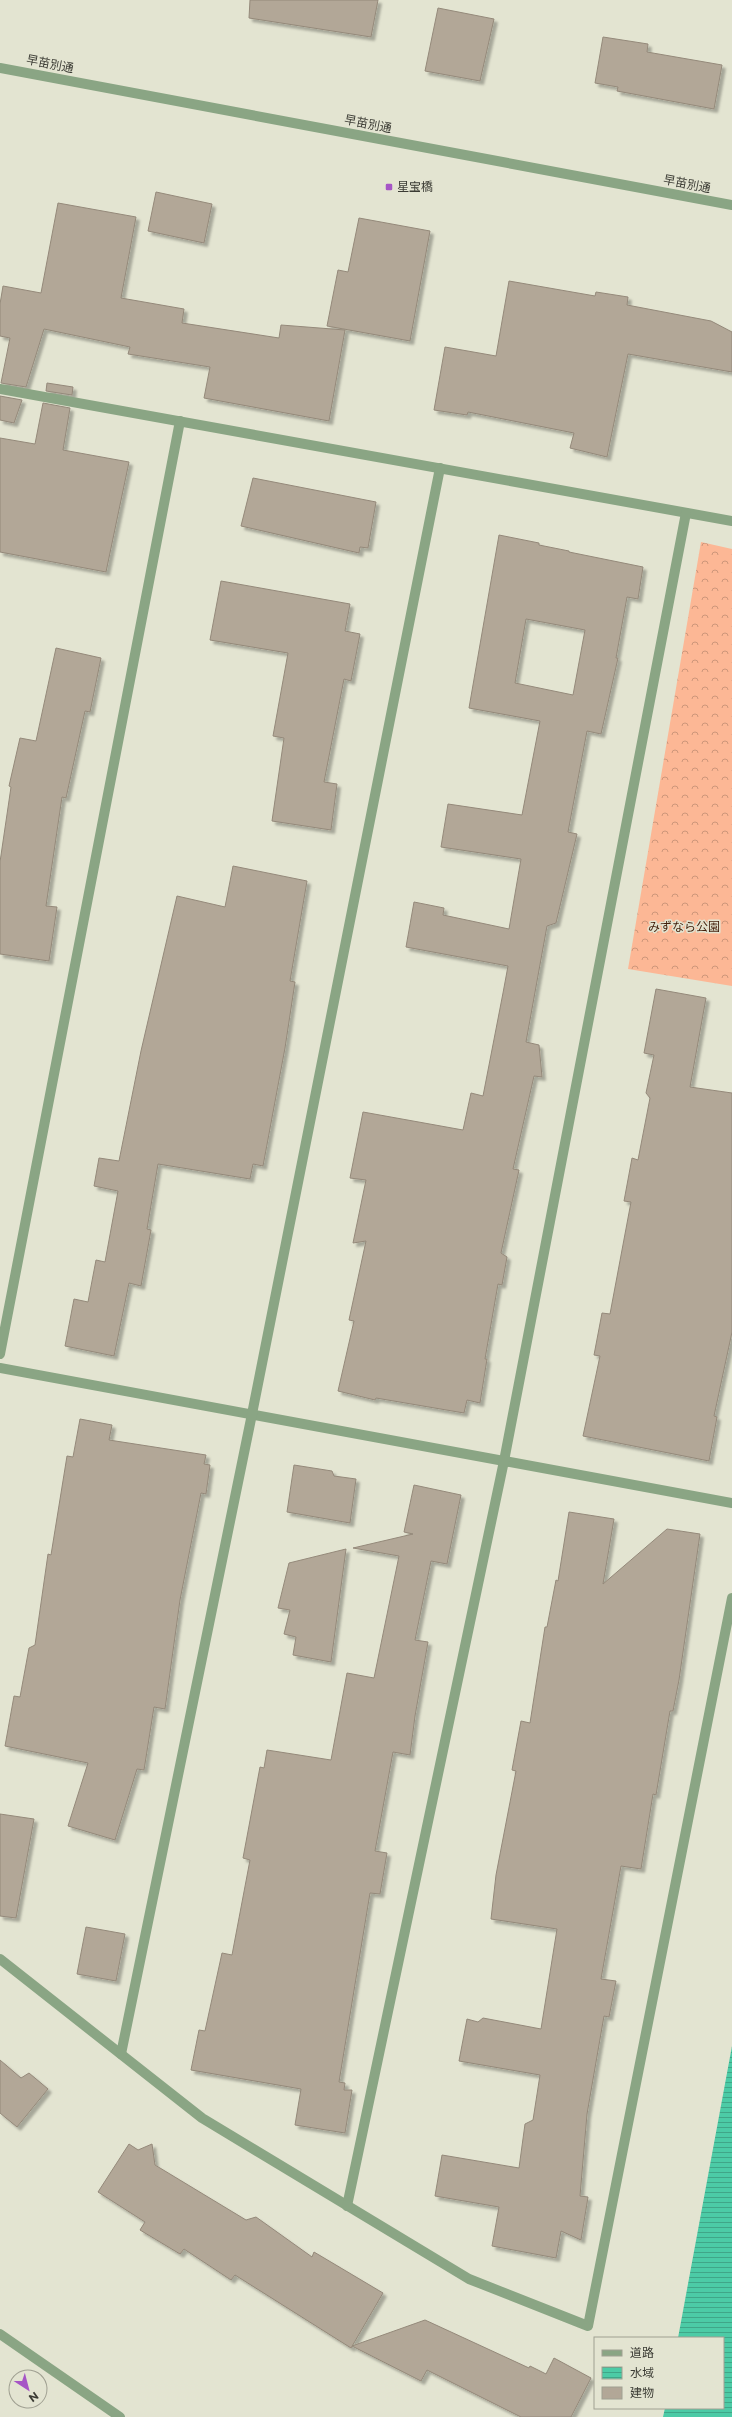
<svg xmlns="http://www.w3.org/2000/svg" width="732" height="2417" font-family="Montserrat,'Noto Sans JP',sans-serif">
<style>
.forest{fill:url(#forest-crowns)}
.water{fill:url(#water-rules)}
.building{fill:#b2a797;stroke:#94897a;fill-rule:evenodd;filter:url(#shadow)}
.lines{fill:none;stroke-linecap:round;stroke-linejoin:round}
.service{stroke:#8aa584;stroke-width:10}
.minor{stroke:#8aa584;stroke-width:10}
.tertiary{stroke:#8aa584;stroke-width:10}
.poi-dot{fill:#a655c6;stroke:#e3e4d1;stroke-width:1.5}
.labels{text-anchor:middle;stroke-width:3;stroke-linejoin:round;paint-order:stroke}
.street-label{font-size:12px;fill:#3b3b34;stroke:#e3e4d1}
.poi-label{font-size:12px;fill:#3b3b34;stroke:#e3e4d1;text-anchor:start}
.park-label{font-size:12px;fill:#421f0b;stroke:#e3e4d1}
</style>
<defs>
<pattern id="forest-crowns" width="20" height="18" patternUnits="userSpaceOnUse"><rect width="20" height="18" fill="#fcb795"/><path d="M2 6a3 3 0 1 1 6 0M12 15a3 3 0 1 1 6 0" fill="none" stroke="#cd967a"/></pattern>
<pattern id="water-rules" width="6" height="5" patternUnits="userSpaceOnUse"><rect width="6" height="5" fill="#4ccba6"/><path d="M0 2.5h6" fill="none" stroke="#40a688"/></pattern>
<filter id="shadow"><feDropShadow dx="3.5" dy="3.5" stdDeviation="1" flood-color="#0004"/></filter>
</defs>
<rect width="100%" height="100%" fill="#e3e4d1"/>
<path class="forest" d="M 701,542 L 732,549 L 732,986 L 628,969 Z"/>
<path class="water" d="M 732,2046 L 732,2417 L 663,2417 L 665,2408 L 723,2408 L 723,2338 L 678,2338 Z"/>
<g class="building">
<path d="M 250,0 L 378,0 L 371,37 L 249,18 Z"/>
<path d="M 438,8 L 494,19 L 480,81 L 425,71 Z"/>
<path d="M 603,37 L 648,44 L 647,52 L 722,65 L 714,109 L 617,91 L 618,87 L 595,83 Z"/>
<path d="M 156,192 L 212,204 L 204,243 L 148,231 Z"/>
<path d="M 58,203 L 136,217 L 121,298 L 184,309 L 182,323 L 279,338 L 281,325 L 345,330 L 329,421 L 204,398 L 210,367 L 128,354 L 130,347 L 44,329 L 26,387 L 1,383 L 10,338 L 0,336 L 0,304 L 3,286 L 41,293 Z"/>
<path d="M 359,218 L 430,231 L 410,341 L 327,326 L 338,270 L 348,272 Z"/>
<path d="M 509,281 L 595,296 L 596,292 L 628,297 L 627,305 L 711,321 L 732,332 L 732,372 L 628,354 L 607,457 L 570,448 L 574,433 L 468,412 L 467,415 L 434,410 L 445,347 L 496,356 Z"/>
<path d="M 47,383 L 73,387 L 72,395 L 46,391 Z"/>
<path d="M 0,396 L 22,400 L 14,423 L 0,420 Z"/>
<path d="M 43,403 L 70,408 L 63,450 L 129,462 L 106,572 L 0,552 L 0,438 L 35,444 Z"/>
<path d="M 253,478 L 376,502 L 368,548 L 360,547 L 359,553 L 241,526 Z"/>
<path d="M 499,535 L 539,543 L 539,545 L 569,551 L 569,552 L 643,567 L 638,599 L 627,597 L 616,658 L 618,658 L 601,734 L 587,731 L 568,832 L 577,834 L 556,923 L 547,926 L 526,1042 L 539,1045 L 542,1077 L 534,1076 L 513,1169 L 519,1170 L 501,1253 L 507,1257 L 502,1285 L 498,1284 L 485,1359 L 487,1359 L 480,1403 L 467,1400 L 464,1413 L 376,1398 L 375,1400 L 338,1391 L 354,1321 L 349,1320 L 366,1241 L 353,1243 L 366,1180 L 350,1178 L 363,1112 L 463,1130 L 471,1093 L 483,1096 L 503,993 L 508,966 L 406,947 L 414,902 L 444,908 L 443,915 L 509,929 L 521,859 L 441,847 L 448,804 L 522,815 L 540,721 L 469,708 ZM 526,619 L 585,630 L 573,695 L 515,683 Z"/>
<path d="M 221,581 L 350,604 L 345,631 L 360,634 L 351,681 L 344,679 L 324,782 L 337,784 L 331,830 L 272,821 L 284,738 L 273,736 L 288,653 L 210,640 Z"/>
<path d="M 56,648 L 101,658 L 90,712 L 85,711 L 66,798 L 62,797 L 46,906 L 57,907 L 49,961 L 0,954 L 0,862 L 11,787 L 9,786 L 20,738 L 36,741 Z"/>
<path d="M 233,866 L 307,881 L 290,981 L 295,982 L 285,1048 L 263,1166 L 253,1164 L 250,1179 L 158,1164 L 147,1229 L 151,1230 L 141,1286 L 129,1283 L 114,1356 L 65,1346 L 74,1299 L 88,1302 L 96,1260 L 105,1262 L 118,1191 L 94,1186 L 99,1158 L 119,1161 L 141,1051 L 177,896 L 225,907 Z"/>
<path d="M 656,989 L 706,998 L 690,1087 L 732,1093 L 732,1332 L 714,1416 L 717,1417 L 709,1461 L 583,1436 L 600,1356 L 594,1355 L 602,1313 L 610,1314 L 631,1202 L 624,1201 L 632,1158 L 638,1160 L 650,1098 L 646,1093 L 654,1055 L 644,1053 Z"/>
<path d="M 80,1419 L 112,1425 L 109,1440 L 206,1455 L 204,1464 L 210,1465 L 206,1494 L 201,1493 L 180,1600 L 165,1709 L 154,1707 L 144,1770 L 137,1769 L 115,1840 L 68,1826 L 88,1763 L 5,1746 L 14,1696 L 20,1697 L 29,1648 L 35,1645 L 48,1554 L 51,1555 L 67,1456 L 73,1457 Z"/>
<path d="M 294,1465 L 332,1471 L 334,1476 L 356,1479 L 350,1523 L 287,1512 Z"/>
<path d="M 414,1485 L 461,1495 L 447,1564 L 431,1561 L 415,1640 L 428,1642 L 415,1716 L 410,1755 L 393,1752 L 375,1851 L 387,1853 L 380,1894 L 370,1893 L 339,2082 L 345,2083 L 344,2090 L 352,2090 L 345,2133 L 295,2125 L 301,2089 L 191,2070 L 199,2030 L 205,2031 L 222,1953 L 232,1955 L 250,1860 L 243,1858 L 260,1767 L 264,1768 L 267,1750 L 331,1760 L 347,1673 L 374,1678 L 399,1556 L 353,1548 L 413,1534 L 404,1532 Z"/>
<path d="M 569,1512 L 614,1519 L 603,1584 L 667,1529 L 700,1534 L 679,1680 L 673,1711 L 670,1711 L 656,1795 L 653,1794 L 641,1869 L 621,1866 L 601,1979 L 616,1981 L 609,2017 L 604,2016 L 587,2114 L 580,2196 L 588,2197 L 581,2240 L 561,2231 L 556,2258 L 492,2246 L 499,2207 L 435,2196 L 442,2155 L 519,2168 L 525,2124 L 533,2120 L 540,2075 L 459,2061 L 467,2019 L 478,2022 L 483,2018 L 541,2029 L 557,1929 L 491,1919 L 496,1875 L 516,1771 L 512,1770 L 521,1721 L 530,1723 L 545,1627 L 547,1627 L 556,1580 L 558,1581 Z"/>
<path d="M 346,1549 L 331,1662 L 293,1655 L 296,1637 L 284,1634 L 290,1610 L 278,1608 L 289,1563 Z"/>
<path d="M 0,1814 L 34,1819 L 16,1918 L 0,1916 Z"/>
<path d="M 86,1927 L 125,1934 L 116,1981 L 77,1974 Z"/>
<path d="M 0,2060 L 21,2078 L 29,2073 L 48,2089 L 17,2127 L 0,2113 Z"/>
<path d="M 129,2144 L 138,2150 L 152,2144 L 155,2165 L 246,2220 L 256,2217 L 312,2257 L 314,2252 L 383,2293 L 351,2348 L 235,2275 L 231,2280 L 184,2249 L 180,2254 L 140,2230 L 145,2222 L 98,2192 Z"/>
<path d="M 425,2320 L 529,2368 L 530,2366 L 546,2374 L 554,2358 L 591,2378 L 571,2417 L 521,2417 L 427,2370 L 421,2381 L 352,2346 Z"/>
</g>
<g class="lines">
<path class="service" d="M 0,2334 L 120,2417"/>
<g class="minor">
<path d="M 0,389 L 732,521"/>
<path d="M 0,1354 L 180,421"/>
<path d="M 0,1368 L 732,1503"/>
<path d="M 0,1959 L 202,2118 L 469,2279 L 588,2326 L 732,1598"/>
<path d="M 121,2054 L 252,1414 L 440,468"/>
<path d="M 347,2206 L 504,1461 L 686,513"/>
</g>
<path class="tertiary" d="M 0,68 L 732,205"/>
</g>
<rect class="poi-dot" x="385" y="183" width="8" height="8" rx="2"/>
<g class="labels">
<g class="street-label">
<text transform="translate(50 64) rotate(11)" y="4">早苗別通</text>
<text transform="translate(368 124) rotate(11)" y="4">早苗別通</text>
<text transform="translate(687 184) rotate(11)" y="4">早苗別通</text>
</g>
<g class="poi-label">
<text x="397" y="191">星宝橋</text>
</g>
<g class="park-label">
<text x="684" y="931">みずなら公園</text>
</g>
</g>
<rect x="594" y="2337" width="130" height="72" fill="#e3e4d1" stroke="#a0a092"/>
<rect x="602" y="2350" width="20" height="6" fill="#8aa584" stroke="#a0a092"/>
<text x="630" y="2357" font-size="12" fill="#3b3b34">道路</text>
<rect x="602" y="2367" width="20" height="12" fill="url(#water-rules)" stroke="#a0a092"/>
<text x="630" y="2377" font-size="12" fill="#3b3b34">水域</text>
<rect x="602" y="2387" width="20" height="12" fill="#b2a797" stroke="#a0a092"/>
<text x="630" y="2397" font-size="12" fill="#3b3b34">建物</text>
<g transform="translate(28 2389) rotate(144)"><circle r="19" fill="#e3e4d1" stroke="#a0a092"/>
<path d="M0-3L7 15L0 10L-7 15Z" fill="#a655c6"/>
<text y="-6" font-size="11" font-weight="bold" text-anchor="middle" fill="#3b3b34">N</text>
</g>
</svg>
